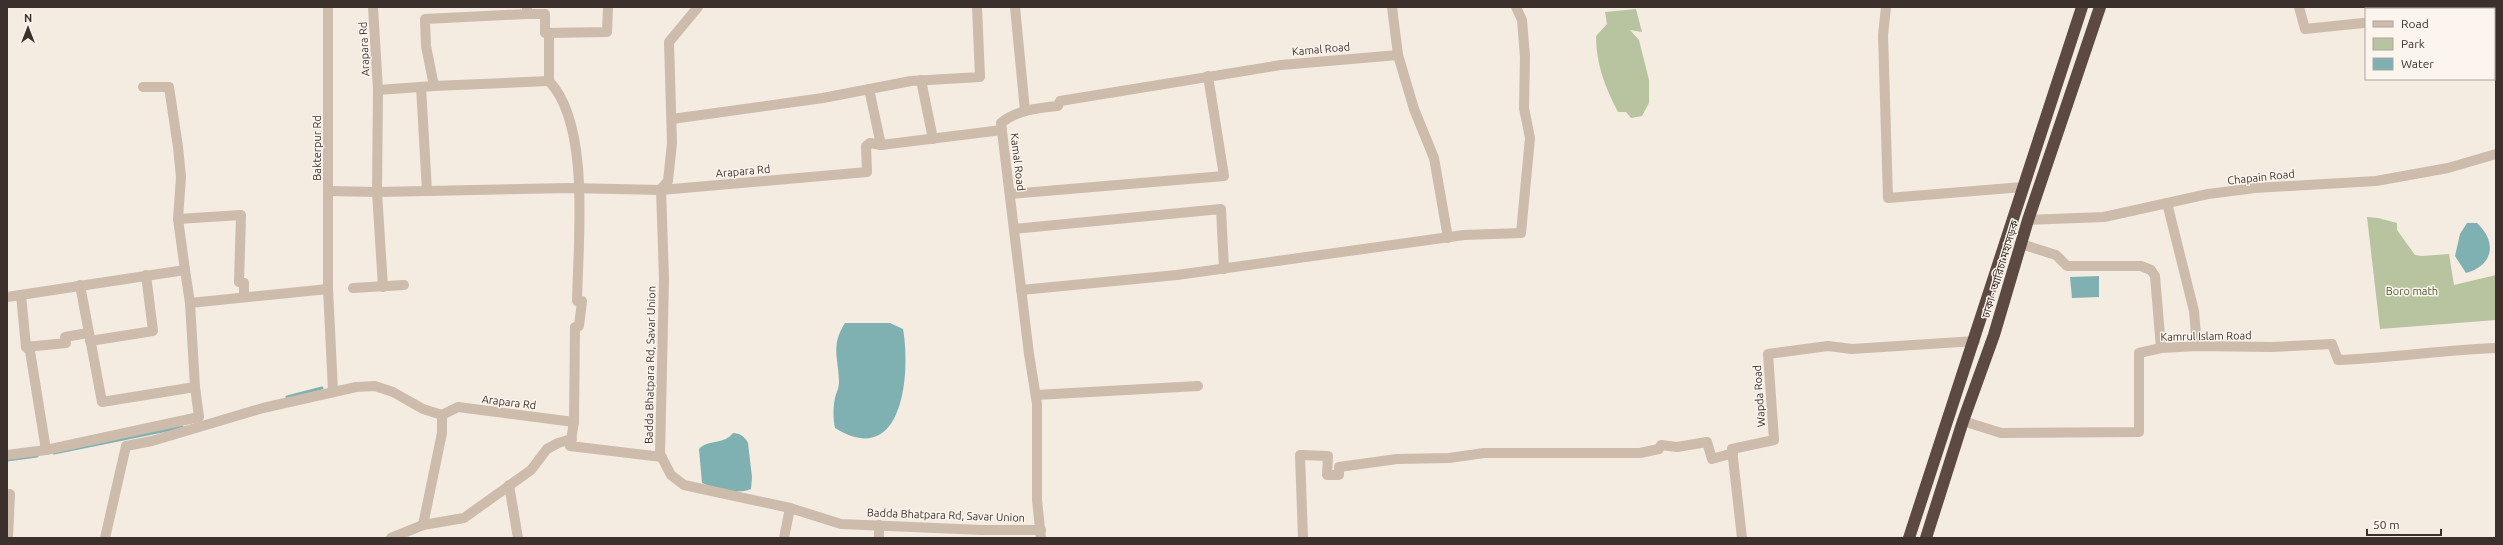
<svg xmlns="http://www.w3.org/2000/svg" width="2503" height="545" font-family="Ubuntu,'Noto Sans Bengali',sans-serif">
<style>
.green{fill:#b8c4a0}
.water{fill:#7fb0b2}
.lines{fill:none;stroke-linecap:round;stroke-linejoin:round}
.stream{stroke:#7fb0b2;stroke-width:3}
.minor{stroke:#cdbbac;stroke-width:10}
.highway{stroke:#5c4a42;stroke-width:12}
.labels{text-anchor:middle;stroke-width:3;stroke-linejoin:round;paint-order:stroke}
.street-label{font-size:11px;fill:#3b302b;stroke:#fbf5ee}
.park-label{font-size:11px;fill:#4a5a2e;stroke:#fbf5ee}
</style>
<rect width="100%" height="100%" fill="#f4ebe1"/>
<g class="green">
<path d="M 1636,9 L 1642,32 L 1630,30 L 1639,40 L 1649,80 L 1649,103 L 1642,116 L 1631,118 L 1626,112 L 1618,112 C 1605,87 1596,64 1596,36 L 1607,24 L 1605,12 Z"/>
<path d="M 2367,217 L 2378,218 L 2397,223 L 2397,230 L 2415,255 L 2422,256 L 2449,254 L 2454,285 L 2496,275 L 2496,320 L 2380,329 Z"/>
</g>
<g class="water">
<path d="M 2467,223 L 2477,223 C 2497,242 2494,265 2466,273 L 2455,256 L 2460,234 Z"/>
<path d="M 2099,276 L 2099,297 L 2072,298 L 2070,277 Z"/>
<path d="M 845,323 L 890,323 L 903,329 C 911,374 903,470 835,428 C 833,419 833,407 835,398 C 836,393 839,388 839,383 C 839,359 830,346 845,323 Z"/>
<path d="M 733,433 C 740,433 745,437 748,443 L 752,477 L 751,489 C 736,495 716,489 702,483 L 699,449 C 708,439 724,445 733,433 Z"/>
</g>
<g class="lines">
<g class="stream">
<path d="M 287,397 L 322,388"/>
<path d="M 54,453 L 182,427"/>
<path d="M 7,460 L 37,456"/>
</g>
<g class="minor">
<path d="M 328,7 L 328,289"/>
<path d="M 373,7 L 378,90"/>
<path d="M 698,7 L 669,42 L 672,143 L 668,181 L 661,189 L 664,279 L 660,454 L 671,475 L 684,485 L 790,508 L 841,524 L 982,530 L 1041,530"/>
<path d="M 1015,7 L 1025,111"/>
<path d="M 1392,7 L 1398,55 L 1414,109 L 1434,158 L 1448,238"/>
<path d="M 1886,7 L 1883,35 L 1888,198 L 2023,187"/>
<path d="M 2299,7 L 2305,29 L 2363,23"/>
<path d="M 527,14 L 545,14 L 545,33 L 607,32 L 608,7"/>
<path d="M 921,80 L 933,139"/>
<path d="M 549,81 C 591,125 578,242 577,301 L 582,301 L 579,326 L 575,327 L 574,422 L 570,446 L 662,457"/>
<path d="M 434,86 L 549,81 L 549,33"/>
<path d="M 143,87 L 169,87 L 178,147 L 181,177 L 178,219 L 185,270"/>
<path d="M 869,89 L 881,145 L 1002,130"/>
<path d="M 672,119 L 823,98 L 911,81 L 980,77 L 977,7"/>
<path d="M 329,191 L 377,192 L 378,90 L 434,86 L 426,46 L 425,19 L 527,14 L 527,7"/>
<path d="M 427,191 L 569,188 L 661,190 L 867,172 L 866,146 L 870,143 L 881,145"/>
<path d="M 1010,194 L 1224,176 L 1208,76"/>
<path d="M 2167,203 L 2194,311 L 2197,346"/>
<path d="M 178,219 L 241,215 L 239,282 L 244,283 L 244,297"/>
<path d="M 2028,220 L 2104,217 L 2208,194 L 2255,188 L 2376,181 L 2448,168 L 2496,154"/>
<path d="M 1014,229 L 1221,209 L 1224,269"/>
<path d="M 2021,244 L 2056,255 L 2067,266 L 2141,266 L 2151,270 L 2155,276 L 2161,348"/>
<path d="M 80,285 L 102,402 L 195,387"/>
<path d="M 383,287 L 377,192 L 427,191 L 421,87"/>
<path d="M 353,288 L 404,285"/>
<path d="M 1021,290 L 1177,275 L 1464,235 L 1521,233 L 1530,138 L 1524,108 L 1525,57 L 1522,20 L 1516,7"/>
<path d="M 21,295 L 26,347 L 30,351 L 46,450"/>
<path d="M 7,297 L 185,270 L 190,303 L 328,289 L 333,391"/>
<path d="M 90,341 L 153,331 L 146,275"/>
<path d="M 26,347 L 66,343 L 65,337 L 88,333"/>
<path d="M 1036,395 L 1198,386"/>
<path d="M 442,415 L 458,407 L 574,422"/>
<path d="M 1963,421 L 2001,433 L 2139,432 L 2139,353 L 2161,348 L 2197,346 L 2271,347 L 2332,344 L 2338,360 C 2391,358 2443,350 2496,348"/>
<path d="M 7,455 L 46,450 L 199,417 L 195,387 L 190,303"/>
<path d="M 509,485 L 518,538"/>
<path d="M 879,525 L 879,538"/>
<path d="M 8,538 L 10,494"/>
<path d="M 105,538 L 126,446 L 152,441 L 263,408 L 356,387 L 375,386 L 393,392 L 423,409 L 442,415 L 442,433 L 423,525"/>
<path d="M 391,538 L 423,525 L 464,518 L 531,470 L 547,449 L 558,443 L 572,439"/>
<path d="M 784,538 L 790,508"/>
<path d="M 1041,538 L 1037,500 L 1037,404 L 1029,354 L 1001,123 C 1017,110 1038,108 1058,106 L 1060,101 L 1281,65 L 1398,55"/>
<path d="M 1303,538 L 1300,455 L 1328,456 L 1327,475 L 1339,475 L 1339,467 L 1397,459 L 1449,458 L 1484,453 L 1640,453 L 1659,449 L 1661,445 L 1677,447 L 1707,442 L 1712,459 L 1733,453"/>
<path d="M 1742,538 L 1732,449 L 1774,440 L 1768,354 L 1828,346 L 1852,349 L 1975,341"/>
</g>
<g class="highway">
<path d="M 1909,538 L 2082,7"/>
<path d="M 1926,538 L 1963,421 L 1994,335 L 2028,220 L 2100,7"/>
</g>
</g>
<g class="labels">
<g class="street-label">
<text transform="translate(364 49) rotate(-93)" y="4">Arapara Rd</text>
<text transform="translate(1321 49) rotate(-5)" y="4">Kamal Road</text>
<text transform="translate(317 148) rotate(-90)" y="4">Bakterpur Rd</text>
<text transform="translate(1018 162) rotate(83)" y="4">Kamal Road</text>
<text transform="translate(743 171) rotate(-5)" y="4">Arapara Rd</text>
<text transform="translate(2261 177) rotate(-6)" y="4">Chapain Road</text>
<text transform="translate(2000 269) rotate(-73)" y="4">ঢাকা - আরিচা মহাসড়ক</text>
<text transform="translate(2206 336) rotate(-1)" y="4">Kamrul Islam Road</text>
<text transform="translate(650 365) rotate(-89)" y="4">Badda Bhatpara Rd, Savar Union</text>
<text transform="translate(1759 396) rotate(-94)" y="4">Wapda Road</text>
<text transform="translate(509 402) rotate(7)" y="4">Arapara Rd</text>
<text transform="translate(946 515) rotate(2)" y="4">Badda Bhatpara Rd, Savar Union</text>
</g>
<g class="park-label">
<text x="2412" y="295">Boro math</text>
</g>
</g>
<rect width="2503" height="545" fill="none" stroke="#3b302b" stroke-width="16"/>
<rect x="2365" y="8" width="130" height="72" fill="#fbf5ee" stroke="#aea6a0"/>
<rect x="2373" y="21" width="20" height="6" fill="#cdbbac" stroke="#aea6a0"/>
<text x="2401" y="28" font-size="12" fill="#3b302b">Road</text>
<rect x="2373" y="38" width="20" height="12" fill="#b8c4a0" stroke="#aea6a0"/>
<text x="2401" y="48" font-size="12" fill="#3b302b">Park</text>
<rect x="2373" y="58" width="20" height="12" fill="#7fb0b2" stroke="#aea6a0"/>
<text x="2401" y="68" font-size="12" fill="#3b302b">Water</text>
<g transform="translate(28 28)" stroke="#fbf5ee" stroke-width="3" paint-order="stroke">
<path d="M0-3L7 15L0 10L-7 15Z" fill="#3b302b"/>
<text y="-6" font-size="11" font-weight="bold" text-anchor="middle" fill="#3b302b">N</text>
</g>
<path d="M2367 529v6h74v-6" fill="none" stroke="#3b302b" stroke-width="2"/>
<text x="2373" y="529" font-size="12" fill="#3b302b" stroke="#fbf5ee" stroke-width="3" paint-order="stroke">50 m</text>
</svg>
